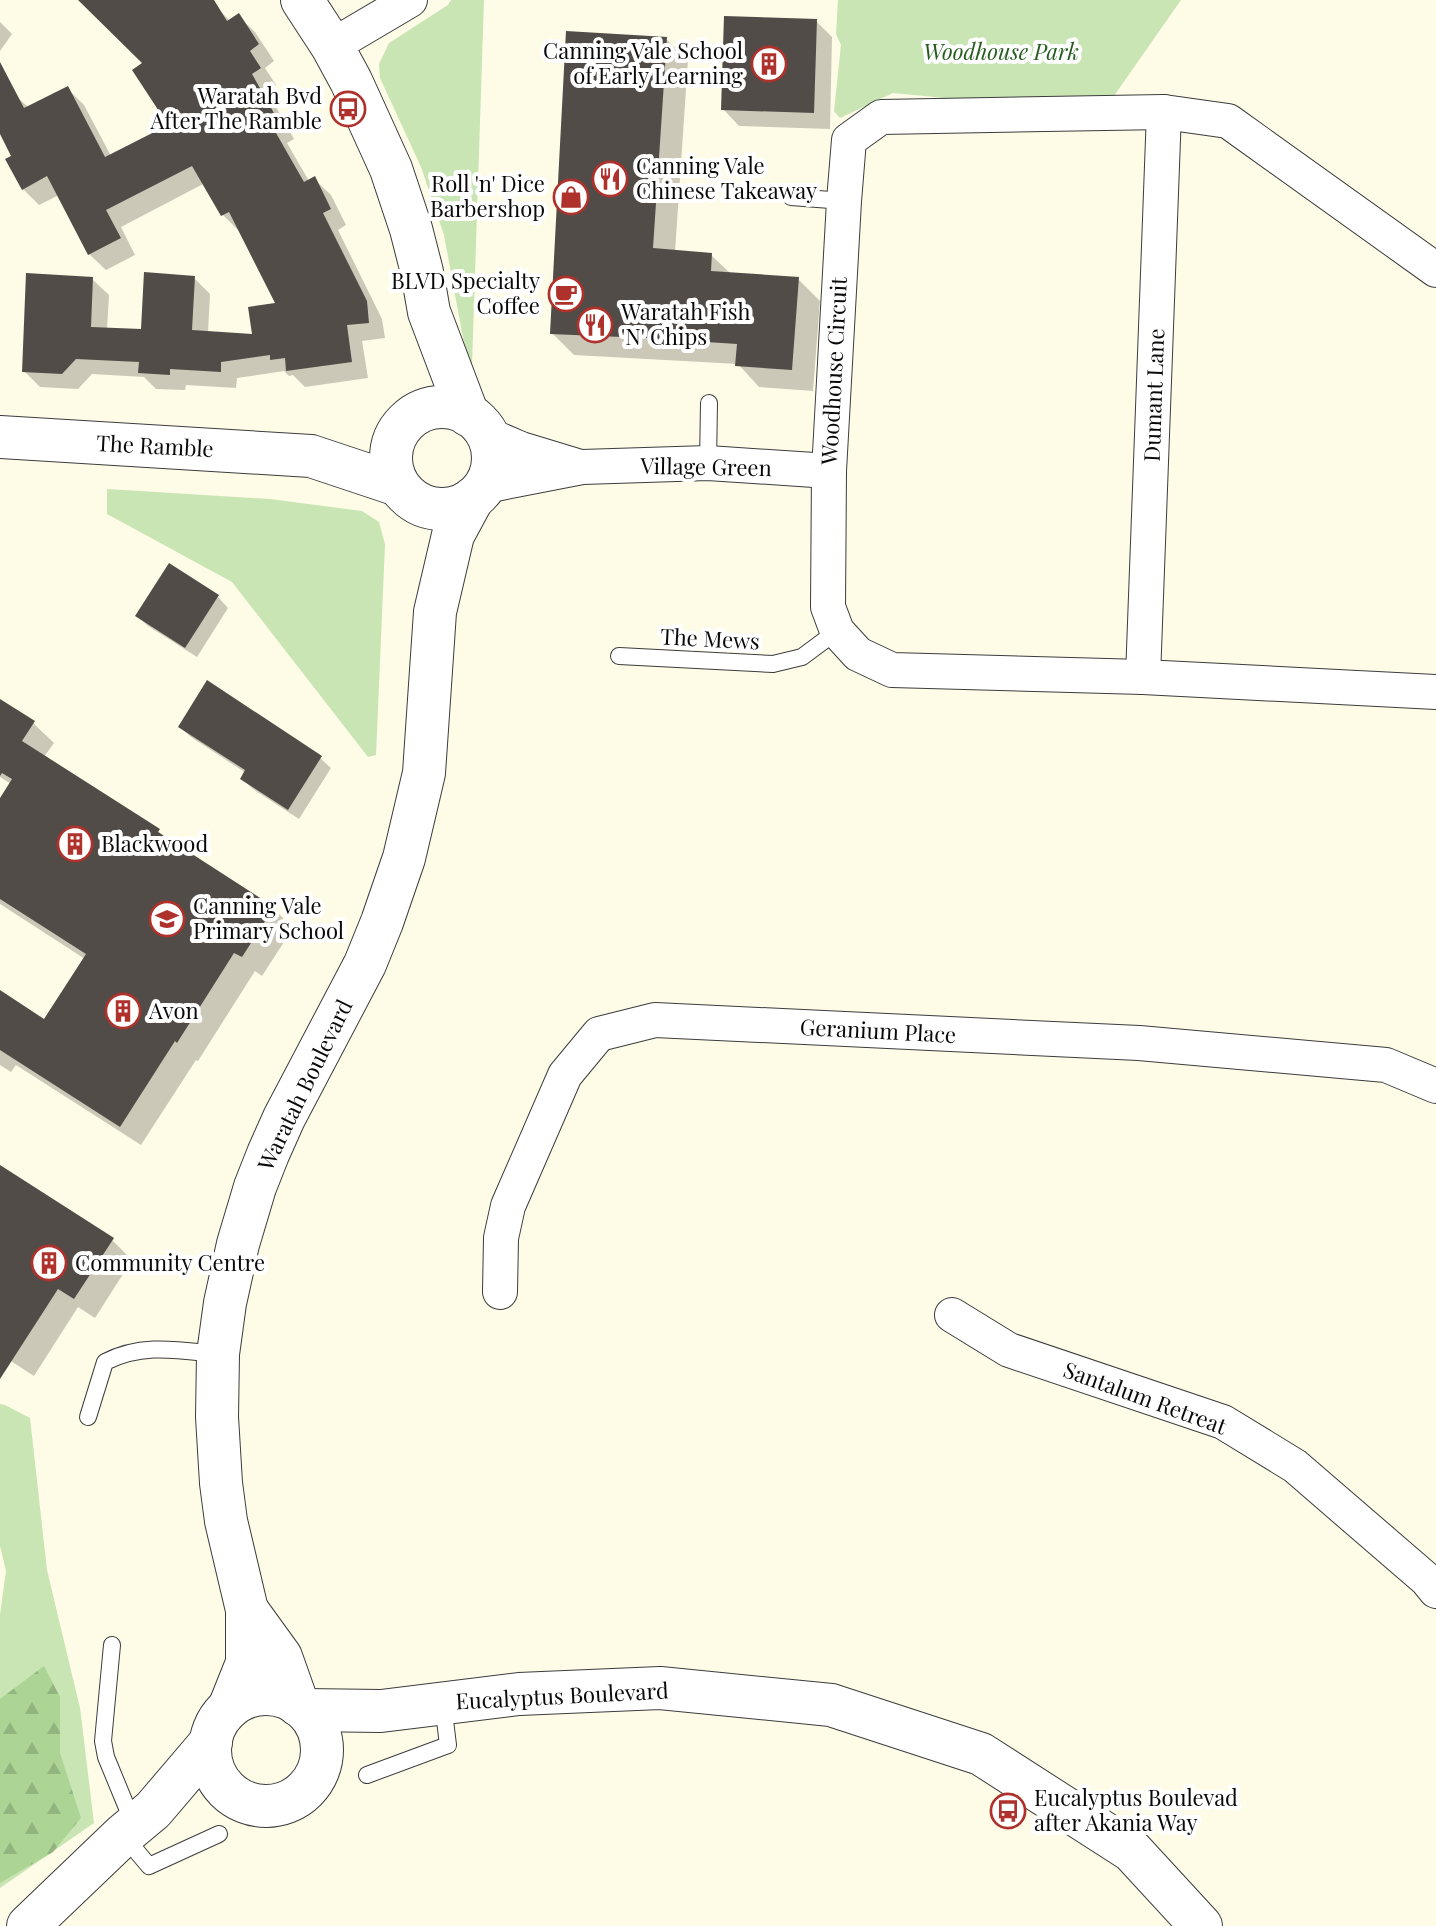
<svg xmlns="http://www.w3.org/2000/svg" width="1436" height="1926" font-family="'Playfair Display',serif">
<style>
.grass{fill:#c9e5b4}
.forest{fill:url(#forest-firs)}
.shadow{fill:#0003}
.building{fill:#514c47}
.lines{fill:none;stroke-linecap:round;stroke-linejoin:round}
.service-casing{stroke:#3c3c3c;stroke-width:18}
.minor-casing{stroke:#3c3c3c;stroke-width:36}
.tertiary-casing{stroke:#3c3c3c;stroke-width:44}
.service{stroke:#fff;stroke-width:16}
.minor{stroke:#fff;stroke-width:34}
.tertiary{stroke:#fff;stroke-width:42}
.labels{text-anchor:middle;stroke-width:8;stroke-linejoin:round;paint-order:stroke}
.poi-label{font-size:22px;fill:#090909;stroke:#fff;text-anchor:start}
.park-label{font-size:22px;font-style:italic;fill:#265c1f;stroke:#fff}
.street-label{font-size:22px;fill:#090909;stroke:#fff}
</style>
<defs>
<pattern id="forest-firs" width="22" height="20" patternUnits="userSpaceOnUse" patternTransform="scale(2)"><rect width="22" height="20" fill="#abd495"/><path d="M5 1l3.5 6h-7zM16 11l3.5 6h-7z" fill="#92b57f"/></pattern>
</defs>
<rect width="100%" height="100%" fill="#fefbe7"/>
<g class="grass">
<path d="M 451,0 L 484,0 L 472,365 L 468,365 L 444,235 L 421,167 L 380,78 L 379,64 L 389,43 L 448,5 Z"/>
<path d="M 838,0 L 1181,0 L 1109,103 L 997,103 L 893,93 L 840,118 L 834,111 L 841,45 L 836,34 Z"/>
<path d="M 107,489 L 270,499 L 362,511 L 379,522 L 385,544 L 376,755 L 368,757 L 232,582 L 107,514 Z"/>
<path d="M 0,1404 L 5,1405 L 30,1418 L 47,1570 L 80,1708 L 94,1823 L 0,1888 L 0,1615 L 6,1571 L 0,1546 Z"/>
</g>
<path class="forest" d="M 44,1666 L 60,1697 L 60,1753 L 81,1818 L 53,1852 L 0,1883 L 0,1699 Z"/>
<g class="shadow">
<path d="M 80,0 L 209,0 L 230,21 L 238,16 L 255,32 L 274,61 L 265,68 L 276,85 L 267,91 L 294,139 L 287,143 L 309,181 L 314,179 L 331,195 L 346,225 L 338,230 L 382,319 L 385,338 L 362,341 L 368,378 L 305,387 L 293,375 L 289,376 L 284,371 L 237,378 L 236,388 L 186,385 L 185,390 L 156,389 L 144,377 L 92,374 L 78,389 L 40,387 L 24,371 L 92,279 L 109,295 L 107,330 L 143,331 L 194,278 L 210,294 L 208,333 L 254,336 L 278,305 L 239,231 L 223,215 L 205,183 L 121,227 L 135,255 L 106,270 L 89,254 L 59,195 L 39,205 L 23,189 L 14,156 L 0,130 L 0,104 L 16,96 L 29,108 L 67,88 L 84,105 L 111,156 L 171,125 L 145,64 Z"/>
<path d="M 816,21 L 832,37 L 830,129 L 739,126 L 723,109 Z"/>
<path d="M 0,22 L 12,34 L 0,51 Z"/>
<path d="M 666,39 L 688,60 L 675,252 L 711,255 L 731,274 L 798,279 L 820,301 L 813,391 L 759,387 L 738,364 L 574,355 L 552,333 Z"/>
<path d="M 218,597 L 228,608 L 197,657 L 148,626 L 137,616 Z"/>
<path d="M 0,701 L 33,723 L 54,743 L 44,757 L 158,831 L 169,841 L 273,908 L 293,928 L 262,976 L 255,971 L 198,1061 L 196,1060 L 141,1145 L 16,1065 L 11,1072 L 0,1065 L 0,992 L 45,1021 L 85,959 L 0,904 L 0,801 L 11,784 L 0,777 Z"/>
<path d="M 180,727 L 320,758 L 331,768 L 299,819 L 253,789 L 242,779 L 246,773 L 191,737 Z"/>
<path d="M 0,1168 L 112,1240 L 132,1260 L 95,1318 L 78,1307 L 34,1376 L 0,1354 Z"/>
</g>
<g class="building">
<path d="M 78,0 L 214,0 L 227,21 L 239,13 L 259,44 L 250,51 L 261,68 L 252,74 L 279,122 L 272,126 L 304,182 L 315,176 L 331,209 L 323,213 L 367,301 L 369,323 L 347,325 L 352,362 L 286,371 L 285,358 L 270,360 L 270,355 L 221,362 L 221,372 L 170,369 L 170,375 L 138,373 L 139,362 L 76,359 L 62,374 L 22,372 L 26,273 L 93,277 L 91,327 L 141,329 L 144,272 L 195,276 L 192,330 L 252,334 L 248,307 L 275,303 L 229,212 L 221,216 L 192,166 L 106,210 L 121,238 L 88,255 L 47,176 L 22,190 L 5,159 L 11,156 L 0,134 L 0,62 L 24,108 L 68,86 L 105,157 L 168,125 L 132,70 L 142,63 Z"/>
<path d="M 724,16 L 817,19 L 814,113 L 721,110 Z"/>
<path d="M 566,31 L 667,37 L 653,248 L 712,253 L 711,271 L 799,277 L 792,370 L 735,366 L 737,344 L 646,338 L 550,334 Z"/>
<path d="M 169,563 L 219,595 L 185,648 L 135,616 Z"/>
<path d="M 207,680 L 322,756 L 288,810 L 240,779 L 245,770 L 178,727 Z"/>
<path d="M 0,699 L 35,721 L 22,741 L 160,829 L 158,832 L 274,907 L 242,957 L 234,953 L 177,1043 L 175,1041 L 120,1127 L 0,1050 L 0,990 L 44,1019 L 86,954 L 0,899 L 0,798 L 12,779 L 2,773 L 0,776 Z"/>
<path d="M 0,1165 L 114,1238 L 74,1299 L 58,1289 L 0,1379 Z"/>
</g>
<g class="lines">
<g class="service-casing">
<g id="service">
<path d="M 791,197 L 844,201"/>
<path d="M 708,463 L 709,403"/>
<path d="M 619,656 L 773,664 L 802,657 L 837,631"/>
<path d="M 88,1417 L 105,1362 C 142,1343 177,1350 216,1354"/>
<path d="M 112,1645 L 103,1741 L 106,1757 L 134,1825"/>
<path d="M 367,1775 L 448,1745 L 443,1704"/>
<path d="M 123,1835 L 149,1866 L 219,1834"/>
</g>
</g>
<g class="minor-casing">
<g id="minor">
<path d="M 332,46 L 410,0"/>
<path d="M 1436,270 L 1228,121 L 1164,112 L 881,117 L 849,140 L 844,201 L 829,471 L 828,607 L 837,631 L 858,654 L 892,670 L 1143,677 L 1436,692"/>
<path d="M 486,434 L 521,449 L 577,466"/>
<path d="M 485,486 L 582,467 L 708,463 L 829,471"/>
<path d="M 1143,677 L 1164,112"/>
<path d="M 500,1292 L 501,1238 L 508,1206 L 565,1075 L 599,1034 L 655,1020 L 1139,1043 L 1386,1065 L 1436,1086"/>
<path d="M 952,1315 L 1009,1350 L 1223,1422 L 1295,1466 L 1427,1580 L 1436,1591"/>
</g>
</g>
<g class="tertiary-casing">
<g id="tertiary">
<path d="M 302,0 L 332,46 L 351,81 L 391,169 L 411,229 L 422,272 L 429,312 L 468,415"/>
<circle cx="442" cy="458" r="51"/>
<path d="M 0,437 L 311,456 L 398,485"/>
<path d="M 247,1610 L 281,1657 L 298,1705"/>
<circle cx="266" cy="1750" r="56"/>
<path d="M 229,1708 L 247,1663 L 247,1610 L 226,1521 L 221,1483 L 217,1417 L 218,1354 L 225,1303 L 238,1244 L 255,1187 L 268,1154 L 284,1118 L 365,964 L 382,922 L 404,858 L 424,773 L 435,612 L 453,535 L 473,498"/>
<path d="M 305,1710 L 381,1711 L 519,1694 L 660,1688 L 831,1705 L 981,1754 L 1132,1851 L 1201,1926"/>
<path d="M 28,1926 L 123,1835 L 153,1810 L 211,1742"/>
</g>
</g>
<use href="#service" class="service"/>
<use href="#minor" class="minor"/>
<use href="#tertiary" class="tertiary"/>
</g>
<defs>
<g id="building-ring" transform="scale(1.8)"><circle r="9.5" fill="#fff" stroke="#af312c" stroke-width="1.5"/><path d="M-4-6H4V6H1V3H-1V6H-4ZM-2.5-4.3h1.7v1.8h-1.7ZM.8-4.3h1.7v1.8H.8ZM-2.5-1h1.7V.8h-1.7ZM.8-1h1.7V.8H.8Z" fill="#af312c"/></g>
<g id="bus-ring" transform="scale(1.8)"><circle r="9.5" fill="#fff" stroke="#af312c" stroke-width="1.5"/><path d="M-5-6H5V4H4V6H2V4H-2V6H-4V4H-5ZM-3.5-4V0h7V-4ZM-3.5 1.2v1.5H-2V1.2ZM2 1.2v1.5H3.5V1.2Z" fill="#af312c"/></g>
<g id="restaurant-ring" transform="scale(1.8)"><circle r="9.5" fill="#fff" stroke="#af312c" stroke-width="1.5"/><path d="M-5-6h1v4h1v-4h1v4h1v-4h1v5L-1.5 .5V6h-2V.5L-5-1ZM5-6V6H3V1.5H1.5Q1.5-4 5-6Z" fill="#af312c"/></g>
<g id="shop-ring" transform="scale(1.8)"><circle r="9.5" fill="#fff" stroke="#af312c" stroke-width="1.5"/><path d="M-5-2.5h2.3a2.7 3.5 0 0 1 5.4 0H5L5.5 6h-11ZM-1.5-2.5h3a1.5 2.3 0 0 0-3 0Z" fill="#af312c"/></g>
<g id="cafe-ring" transform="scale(1.8)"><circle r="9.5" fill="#fff" stroke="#af312c" stroke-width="1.5"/><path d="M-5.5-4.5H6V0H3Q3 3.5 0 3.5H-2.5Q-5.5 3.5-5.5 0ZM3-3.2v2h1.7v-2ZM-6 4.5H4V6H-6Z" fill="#af312c"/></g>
<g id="school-ring" transform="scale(1.8)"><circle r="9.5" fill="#fff" stroke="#af312c" stroke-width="1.5"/><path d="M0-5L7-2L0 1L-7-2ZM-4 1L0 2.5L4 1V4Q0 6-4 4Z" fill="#af312c"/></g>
</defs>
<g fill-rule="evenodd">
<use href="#building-ring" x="769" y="64"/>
<use href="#bus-ring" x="348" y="109"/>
<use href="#restaurant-ring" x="610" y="179"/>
<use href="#shop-ring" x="571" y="197"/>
<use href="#cafe-ring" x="566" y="294"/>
<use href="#restaurant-ring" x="595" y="325"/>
<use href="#building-ring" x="75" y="844"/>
<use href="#school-ring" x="167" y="919"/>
<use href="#building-ring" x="123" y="1011"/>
<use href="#building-ring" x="49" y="1263"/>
<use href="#bus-ring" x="1008" y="1811"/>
</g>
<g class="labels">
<g class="poi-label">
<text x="743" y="59" text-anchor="end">Canning Vale School<tspan x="743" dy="25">of Early Learning</tspan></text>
<text x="322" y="104" text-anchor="end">Waratah Bvd<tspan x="322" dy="25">After The Ramble</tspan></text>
<text x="636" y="174">Canning Vale<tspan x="636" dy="25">Chinese Takeaway</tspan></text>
<text x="545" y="192" text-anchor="end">Roll 'n' Dice<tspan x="545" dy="25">Barbershop</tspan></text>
<text x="540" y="289" text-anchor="end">BLVD Specialty<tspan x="540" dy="25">Coffee</tspan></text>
<text x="621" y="320">Waratah Fish<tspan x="621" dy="25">'N' Chips</tspan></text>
<text x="101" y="852">Blackwood</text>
<text x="193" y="914">Canning Vale<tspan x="193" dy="25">Primary School</tspan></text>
<text x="149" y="1019">Avon</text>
<text x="75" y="1271">Community Centre</text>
<text x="1034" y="1806">Eucalyptus Boulevad<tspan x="1034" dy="25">after Akania Way</tspan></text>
</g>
<g class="park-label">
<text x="1001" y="60">Woodhouse Park</text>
</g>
<g class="street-label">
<text transform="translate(834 371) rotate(-87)" y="8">Woodhouse Circuit</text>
<text transform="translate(1154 395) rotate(-88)" y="8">Dumant Lane</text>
<text transform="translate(155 446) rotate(3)" y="8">The Ramble</text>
<text transform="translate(706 467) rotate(1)" y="8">Village Green</text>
<text transform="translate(710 639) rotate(3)" y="8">The Mews</text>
<text transform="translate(878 1031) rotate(3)" y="8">Geranium Place</text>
<text transform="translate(305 1085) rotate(-64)" y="8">Waratah Boulevard</text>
<text transform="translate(1145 1398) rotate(20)" y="8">Santalum Retreat</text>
<text transform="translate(562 1696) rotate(-3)" y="8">Eucalyptus Boulevard</text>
</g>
</g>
</svg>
